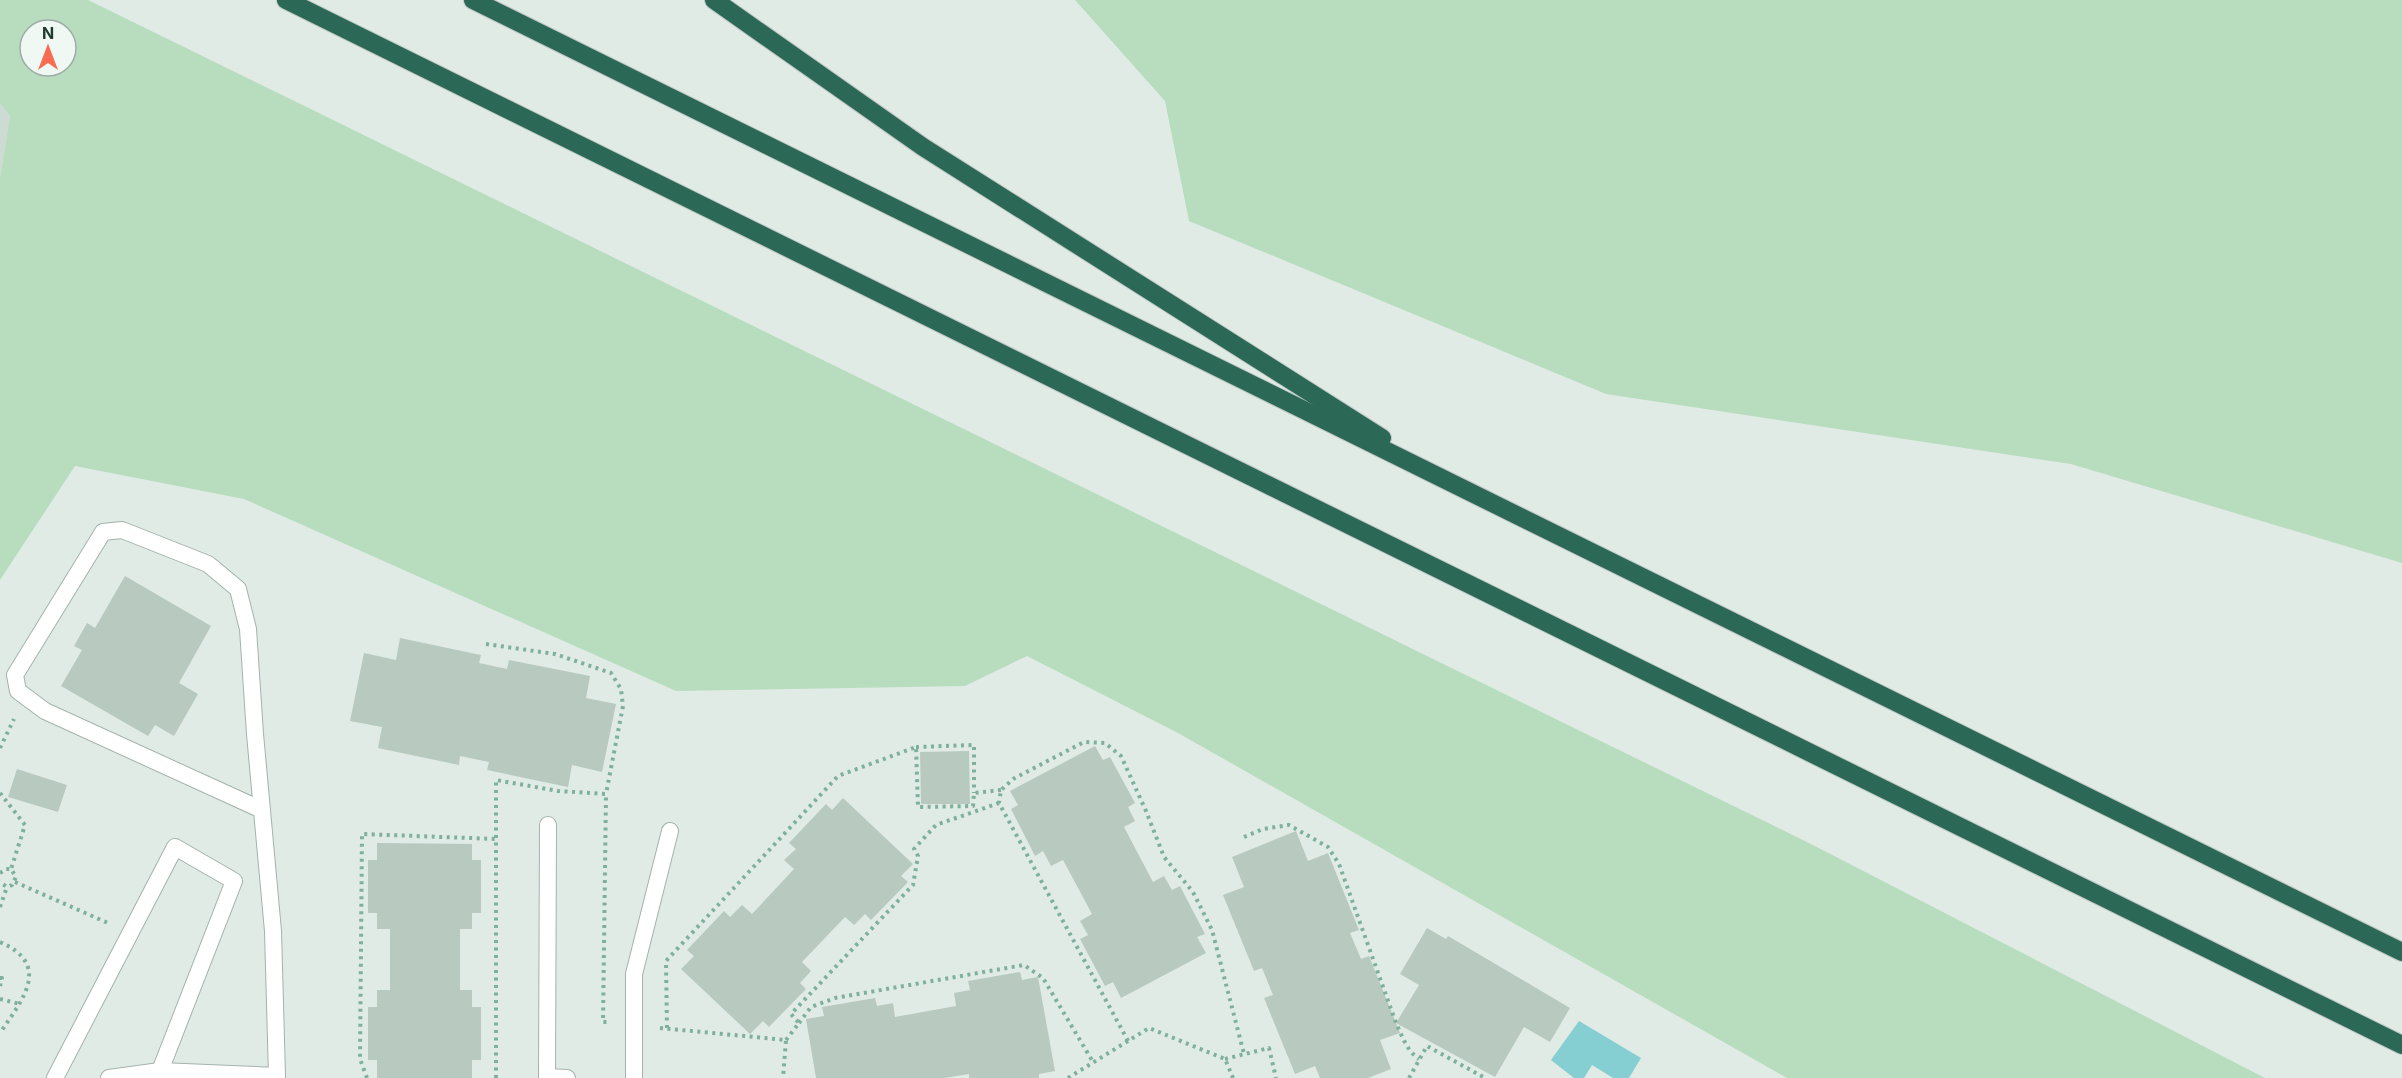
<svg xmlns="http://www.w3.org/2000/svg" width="2402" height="1078" font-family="Inter,sans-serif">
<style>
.built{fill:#cedbd4}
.green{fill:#b7ddbe;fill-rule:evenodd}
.water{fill:#85ced2}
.building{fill:#b8c9c0}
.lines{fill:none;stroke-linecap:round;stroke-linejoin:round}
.lane-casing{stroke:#a3b3ac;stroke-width:18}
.highway-casing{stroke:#c1c8c6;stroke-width:20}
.path{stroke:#7fb09c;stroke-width:4;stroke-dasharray:3 4.5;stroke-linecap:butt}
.lane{stroke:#fff;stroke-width:16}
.highway{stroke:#2b6956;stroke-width:18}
</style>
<rect width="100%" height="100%" fill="#e0ebe5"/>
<path class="built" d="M 0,103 L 10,116 L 0,178 Z"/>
<g class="green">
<path d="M 0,0 L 88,0 L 1811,844 L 2265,1078 L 1787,1078 L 1178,733 L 1027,656 L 965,686 L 676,691 L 244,499 L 75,466 L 0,580 L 0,178 L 10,116 L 0,103 ZM 30,30 L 66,30 L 66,66 L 30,66 Z"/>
<path d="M 1075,0 L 2402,0 L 2402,563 L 2071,464 L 1606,394 L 1189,221 L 1165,101 Z"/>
</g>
<path class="water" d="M 1579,1021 L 1641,1058 L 1629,1078 L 1613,1078 L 1592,1065 L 1584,1078 L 1574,1078 L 1551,1060 Z"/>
<g class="building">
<path d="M 125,576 L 211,626 L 179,683 L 198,694 L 174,736 L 155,725 L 148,736 L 61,686 L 82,650 L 74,646 L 87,623 L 95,628 Z"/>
<path d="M 400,638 L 481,655 L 479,663 L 507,669 L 509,660 L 590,676 L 586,698 L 616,704 L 602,772 L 572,765 L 568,787 L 487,770 L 489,762 L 460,756 L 459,765 L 378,748 L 382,727 L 350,721 L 364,653 L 396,660 Z"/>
<path d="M 1095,746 L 1103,760 L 1110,757 L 1135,803 L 1128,807 L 1135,821 L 1124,827 L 1153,882 L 1164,876 L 1172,890 L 1180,886 L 1205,934 L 1197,937 L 1206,953 L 1121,998 L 1113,982 L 1105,986 L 1080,939 L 1088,935 L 1080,921 L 1092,914 L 1063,860 L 1051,866 L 1043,851 L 1035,856 L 1011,809 L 1018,805 L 1010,791 Z"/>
<path d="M 969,751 L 970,804 L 921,804 L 920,752 Z"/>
<path d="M 17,769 L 67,785 L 58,812 L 8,797 Z"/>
<path d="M 843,798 L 913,864 L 901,876 L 908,882 L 871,920 L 865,914 L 854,925 L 845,917 L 802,962 L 811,971 L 800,983 L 806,989 L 769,1027 L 763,1021 L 750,1034 L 681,969 L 694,956 L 687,950 L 724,911 L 730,917 L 742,905 L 752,914 L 794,869 L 784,860 L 796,849 L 789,843 L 826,804 L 832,810 Z"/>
<path d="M 1296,831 L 1308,861 L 1328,853 L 1359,930 L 1350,933 L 1361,959 L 1369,956 L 1400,1033 L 1380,1040 L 1391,1069 L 1368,1078 L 1320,1078 L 1315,1066 L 1295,1074 L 1264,998 L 1273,995 L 1262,968 L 1254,971 L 1223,895 L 1244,887 L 1232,857 Z"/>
<path d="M 377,843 L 472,844 L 472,860 L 481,860 L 481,913 L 472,913 L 472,929 L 460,929 L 460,990 L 472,990 L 472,1007 L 481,1007 L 481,1060 L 472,1060 L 472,1078 L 377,1078 L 377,1060 L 368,1060 L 368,1007 L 377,1007 L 377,990 L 390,990 L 390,929 L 377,929 L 377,913 L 368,913 L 368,860 L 377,860 Z"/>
<path d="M 1427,928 L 1446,939 L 1448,936 L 1570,1008 L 1550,1042 L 1524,1027 L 1495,1077 L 1396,1023 L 1419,985 L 1400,974 Z"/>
<path d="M 1020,972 L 1022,980 L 1038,977 L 1055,1071 L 1039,1074 L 1039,1078 L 969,1078 L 969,1074 L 945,1078 L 816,1078 L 806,1019 L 824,1016 L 822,1007 L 875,998 L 877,1006 L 893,1003 L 895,1017 L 956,1006 L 954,993 L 970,990 L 968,981 Z"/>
</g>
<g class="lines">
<g class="lane-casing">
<g id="lane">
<path d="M 262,810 L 45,711 L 18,691 L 15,675 L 103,532 L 122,530 L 208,564 L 238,589 L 248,629 L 255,734 L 273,931 L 277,1076"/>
<path d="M 547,1077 L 567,1078"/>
<path d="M 55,1078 L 175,847 L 234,881 L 160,1071"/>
<path d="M 109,1078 L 160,1071 L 277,1076 L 277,1078"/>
<path d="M 547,1078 L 548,825"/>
<path d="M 634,1078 L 634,974 L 670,831"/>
</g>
</g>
<g class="highway-casing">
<g id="highway">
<path d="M 286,0 L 2402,1045"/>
<path d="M 473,0 L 2402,952"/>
<path d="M 714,0 L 923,147 L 1382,438"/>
</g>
</g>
<g class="path">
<path d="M 486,644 L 555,654 L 611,673 L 621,689 L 623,706 L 606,794"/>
<path d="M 916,747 L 974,745 L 974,793"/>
<path d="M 0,748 L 14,719"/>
<path d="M 0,793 L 25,825 L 11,869"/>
<path d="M 1244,837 L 1263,829 L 1289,825 L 1328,847 L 1339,864 L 1396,1023 C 1402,1036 1407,1051 1419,1059"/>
<path d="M 0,873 L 6,869 L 11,869 L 16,877 L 12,885 L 7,887 L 0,882"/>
<path d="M 15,882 L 108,923"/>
<path d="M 0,907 L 7,887"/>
<path d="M 0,942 C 52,965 23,999 0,1033"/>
<path d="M 0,978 L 2,978 L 0,986"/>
<path d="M 0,999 L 20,1004"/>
<path d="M 799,1023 L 811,1007 L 835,998 L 1024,965 L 1043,978 L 1093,1062"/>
<path d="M 660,1028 L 786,1040 L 783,1078"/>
<path d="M 667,1028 L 666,961 L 838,776 L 916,747 L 918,807 L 973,806 L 974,793 L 1001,790"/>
<path d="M 786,1040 L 799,1023 L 791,1014 L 913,885 L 918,856 L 914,849 L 936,825 L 999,803"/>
<path d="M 1128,1041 L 999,803 L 1001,790 L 1013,779 L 1084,742 L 1105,743 L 1121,756 L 1146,811 L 1164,857 L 1193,892 L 1212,930 L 1244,1054"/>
<path d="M 1225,1059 L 1269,1048 L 1276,1078"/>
<path d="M 367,1078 L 360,1059 L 362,834 L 496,839"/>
<path d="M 496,1078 L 496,780 L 558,791 L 606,794 L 603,1022 L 608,1022"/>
<path d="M 1068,1078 L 1149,1028 L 1225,1059 L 1233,1078"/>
<path d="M 1409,1078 L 1427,1046 L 1485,1078"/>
</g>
<use href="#lane" class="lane"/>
<use href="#highway" class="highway"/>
</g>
<g transform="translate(48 48)"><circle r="28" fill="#f0f8f3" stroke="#9dada6" stroke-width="1.5"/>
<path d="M0-4.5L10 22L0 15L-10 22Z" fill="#f66c53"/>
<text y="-9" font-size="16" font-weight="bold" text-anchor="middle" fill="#203c32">N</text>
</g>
</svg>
